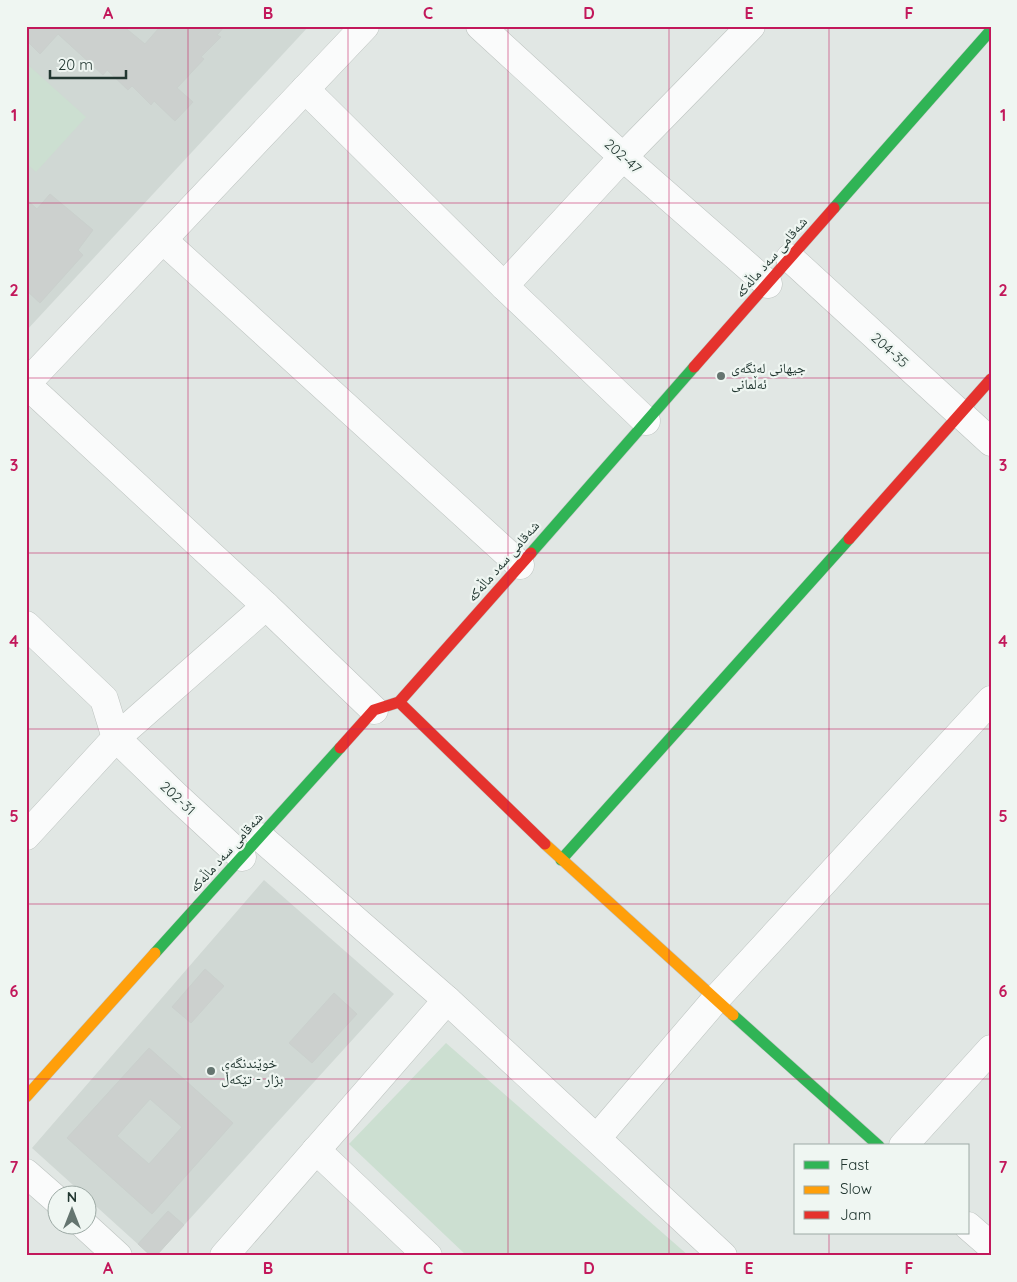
<svg xmlns="http://www.w3.org/2000/svg" width="1017" height="1282" font-family="Quicksand,'Noto Naskh Arabic',sans-serif">
<style>
.built{fill:#d0d8d4}
.green{fill:#ccdfd1}
.building{fill:#ccd0ce;stroke:#cad0cd;fill-rule:evenodd}
.lines{fill:none;stroke-linecap:round;stroke-linejoin:round}
.street-casing{stroke:#bec4c1;stroke-width:29}
.fast-casing{stroke:#bec4c1;stroke-width:12}
.slow-casing{stroke:#bec4c1;stroke-width:12}
.jam-casing{stroke:#bec4c1;stroke-width:12}
.street{stroke:#fafbfb;stroke-width:28}
.fast{stroke:#30b455;stroke-width:11}
.slow{stroke:#ff9f0a;stroke-width:11}
.jam{stroke:#e5322d;stroke-width:11}
.grid{fill:none;stroke:#c2185b;stroke-width:1;stroke-opacity:0.55}
.poi-dot{fill:#657570;stroke:#eff6f2;stroke-width:2}
.labels{text-anchor:middle;stroke-width:4.5;stroke-linejoin:round;paint-order:stroke}
.street-label{font-size:14px;fill:#223731;stroke:#eff6f2}
.poi-label{font-size:14px;fill:#223731;stroke:#eff6f2;text-anchor:start}
.neatline{fill:none;stroke:#c2185b;stroke-width:2}
.grid-label{font-size:16px;text-anchor:middle;font-weight:bold;fill:#c2185b}
</style>
<rect width="100%" height="100%" fill="#e1e7e4"/>
<g class="built">
<path d="M 26,26 L 309,26 L 26,331 Z"/>
<path d="M 264,880 L 394,994 L 156,1256 L 151,1256 L 88,1199 L 88,1194 L 83,1194 L 32,1148 Z"/>
</g>
<g class="green">
<path d="M 26,63 L 86,117 L 36,172 L 26,163 Z"/>
<path d="M 446,1043 L 689,1256 L 467,1256 L 349,1144 Z"/>
</g>
<g class="building">
<path d="M 26,26 L 123,26 L 145,44 L 159,28 L 157,26 L 225,26 L 217,35 L 221,37 L 201,57 L 204,59 L 177,88 L 193,102 L 175,121 L 154,101 L 151,105 L 132,86 L 128,90 L 107,70 L 103,75 L 58,34 L 40,54 L 26,40 Z"/>
<path d="M 50,194 L 93,230 L 78,250 L 83,255 L 40,303 L 26,290 L 26,199 L 37,209 Z"/>
<path d="M 205,969 L 224,986 L 191,1023 L 172,1007 Z"/>
<path d="M 334,993 L 357,1014 L 312,1063 L 289,1043 Z"/>
<path d="M 149,1048 L 233,1123 L 152,1214 L 67,1138 ZM 150,1099 L 182,1127 L 149,1164 L 117,1136 Z"/>
<path d="M 168,1211 L 184,1225 L 156,1256 L 151,1256 L 138,1244 Z"/>
</g>
<g class="lines">
<g class="street-casing">
<g id="street">
<path d="M 480,26 L 623,157 L 768,284"/>
<path d="M 305,89 L 504,286 L 646,421"/>
<path d="M 163,240 L 520,565"/>
<path d="M 790,258 L 991,442"/>
<path d="M 504,286 L 623,157 L 751,26"/>
<path d="M 26,384 L 365,26"/>
<path d="M 26,384 L 266,606 L 374,710"/>
<path d="M 26,625 L 104,699 L 116,738 L 175,795 L 242,857"/>
<path d="M 26,836 L 116,738 L 266,606"/>
<path d="M 260,837 L 447,1000 L 723,1256"/>
<path d="M 597,1138 L 716,999 L 991,700"/>
<path d="M 903,1146 L 991,1049"/>
<path d="M 316,1150 L 428,1256"/>
<path d="M 26,1173 L 58,1201"/>
<path d="M 83,1224 L 118,1256"/>
<path d="M 968,1226 L 991,1246"/>
<path d="M 224,1256 L 447,1000"/>
</g>
</g>
<g class="fast-casing">
<g id="fast">
<path d="M 834,208 L 991,30"/>
<path d="M 531,553 L 694,367"/>
<path d="M 561,860 L 849,539"/>
<path d="M 155,953 L 340,748"/>
<path d="M 733,1015 L 879,1146"/>
</g>
</g>
<g class="slow-casing">
<g id="slow">
<path d="M 545,844 L 733,1015"/>
<path d="M 26,1097 L 155,953"/>
</g>
</g>
<g class="jam-casing">
<g id="jam">
<path d="M 694,367 L 834,208"/>
<path d="M 849,539 L 991,379"/>
<path d="M 399,702 L 545,844"/>
<path d="M 340,748 L 374,710 L 399,702 L 531,553"/>
</g>
</g>
<use href="#street" class="street"/>
<use href="#fast" class="fast"/>
<use href="#slow" class="slow"/>
<use href="#jam" class="jam"/>
</g>
<path class="grid" d="M 188,26 L 188,1256M 348,26 L 348,1256M 508,26 L 508,1256M 669,26 L 669,1256M 829,26 L 829,1146M 26,203 L 991,203M 26,378 L 991,378M 26,553 L 991,553M 26,729 L 991,729M 26,904 L 991,904M 26,1079 L 991,1079M 829,1233 L 829,1256"/>
<g class="poi-dot">
<circle cx="721" cy="376" r="5"/>
<circle cx="211" cy="1071" r="5"/>
</g>
<g class="labels">
<g class="street-label">
<text transform="translate(623 156) rotate(42)" y="5">202-47</text>
<text transform="translate(771 257) rotate(-49)" y="5">شەقامی سەد ماڵەکە</text>
<text transform="translate(890 350) rotate(42)" y="5">204-35</text>
<text transform="translate(503 561) rotate(-49)" y="5">شەقامی سەد ماڵەکە</text>
<text transform="translate(178 798) rotate(43)" y="5">202-31</text>
<text transform="translate(226 852) rotate(-48)" y="5">شەقامی سەد ماڵەکە</text>
</g>
<g class="poi-label">
<text x="731" y="373">جیهانی لەنگەی<tspan x="731" dy="16">ئەڵمانی</tspan></text>
<text x="221" y="1068">خوێندنگەی<tspan x="221" dy="16">بژار - تێکەڵ</tspan></text>
</g>
</g>
<rect width="1017" height="1282" fill="none" stroke="#eff6f2" stroke-width="55"/>
<rect x="794" y="1144" width="175" height="90" fill="#eff6f2" stroke="#9daaa5"/>
<rect x="804" y="1161" width="25" height="8" fill="#30b455" stroke="#9daaa5"/>
<text x="840" y="1170" font-size="15" fill="#223731">Fast</text>
<rect x="804" y="1186" width="25" height="8" fill="#ff9f0a" stroke="#9daaa5"/>
<text x="840" y="1194" font-size="15" fill="#223731">Slow</text>
<rect x="804" y="1211" width="25" height="8" fill="#e5322d" stroke="#9daaa5"/>
<text x="840" y="1220" font-size="15" fill="#223731">Jam</text>
<g transform="translate(72 1210)"><circle r="24" fill="#eff6f2" stroke="#9daaa5"/>
<path d="M0-4L9 19L0 12L-9 19Z" fill="#657570"/>
<text y="-8" font-size="14" font-weight="bold" text-anchor="middle" fill="#223731">N</text>
</g>
<path d="M50 70v8h76v-8" fill="none" stroke="#223731" stroke-width="2.5"/>
<text x="58" y="70" font-size="15" fill="#223731" stroke="#eff6f2" stroke-width="4" paint-order="stroke">20 m</text>
<rect x="28" y="28" width="962" height="1226" class="neatline"/>
<g class="grid-label">
<text x="108" y="19">A</text>
<text x="268" y="19">B</text>
<text x="428" y="19">C</text>
<text x="589" y="19">D</text>
<text x="749" y="19">E</text>
<text x="909" y="19">F</text>
<text x="14" y="121">1</text>
<text x="1003" y="121">1</text>
<text x="14" y="296">2</text>
<text x="1003" y="296">2</text>
<text x="14" y="471">3</text>
<text x="1003" y="471">3</text>
<text x="14" y="647">4</text>
<text x="1003" y="647">4</text>
<text x="14" y="822">5</text>
<text x="1003" y="822">5</text>
<text x="14" y="997">6</text>
<text x="1003" y="997">6</text>
<text x="14" y="1173">7</text>
<text x="1003" y="1173">7</text>
<text x="108" y="1274">A</text>
<text x="268" y="1274">B</text>
<text x="428" y="1274">C</text>
<text x="589" y="1274">D</text>
<text x="749" y="1274">E</text>
<text x="909" y="1274">F</text>
</g>
</svg>
